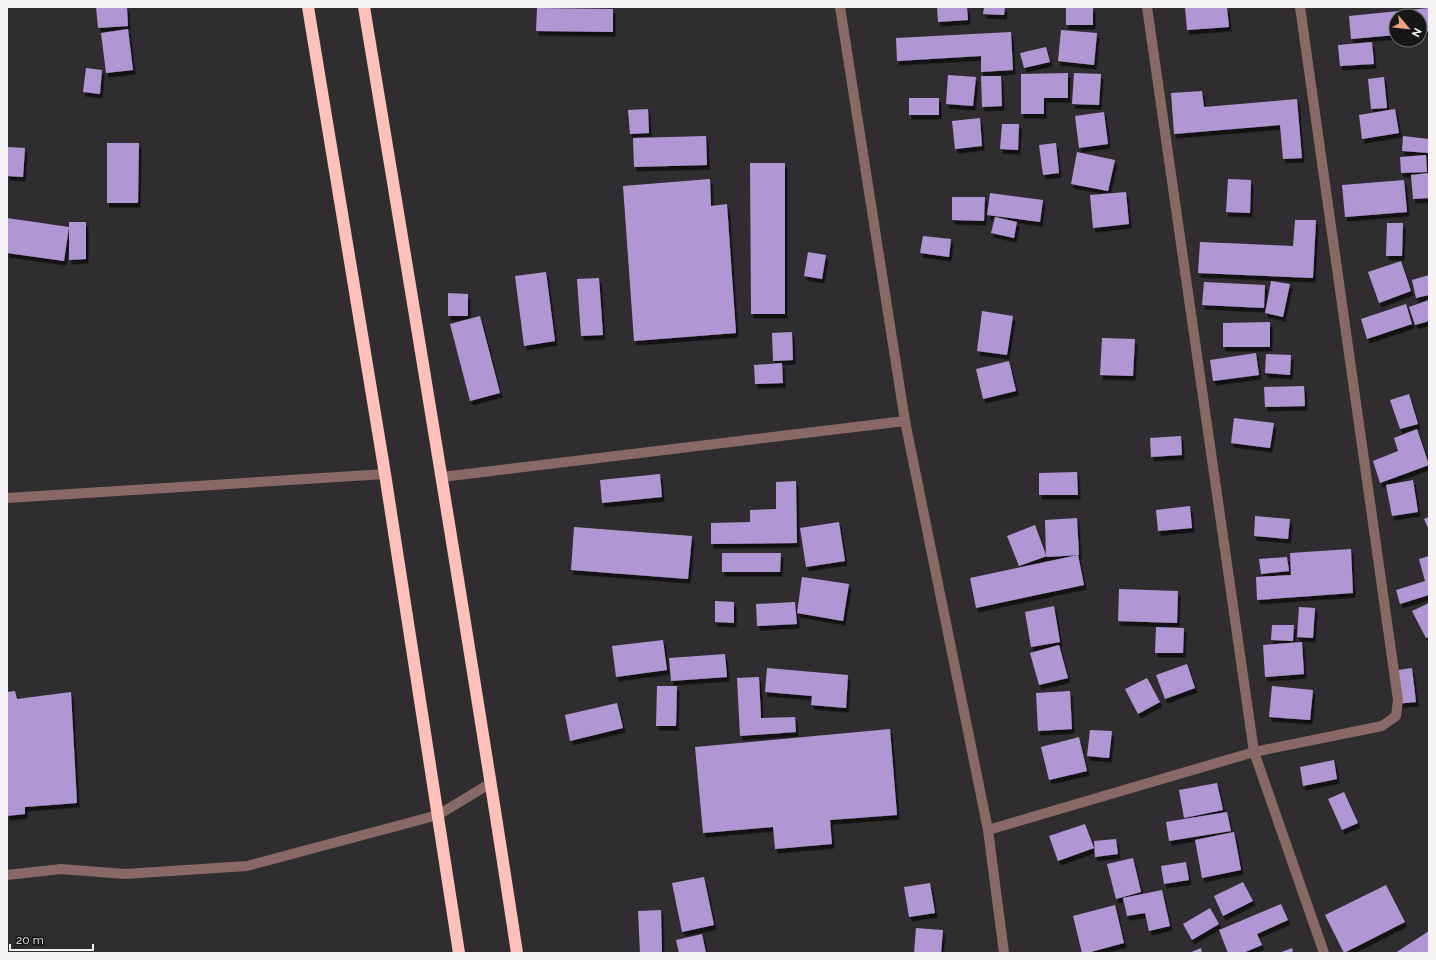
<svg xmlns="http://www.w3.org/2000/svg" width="1436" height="960" font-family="Raleway,sans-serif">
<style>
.building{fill:#b097d4;filter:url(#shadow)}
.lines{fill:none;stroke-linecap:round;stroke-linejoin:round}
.street{stroke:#896965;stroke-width:10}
.highway{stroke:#fec0b8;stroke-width:12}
</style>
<defs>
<filter id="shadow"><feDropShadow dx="2.5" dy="4.5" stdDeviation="0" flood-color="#0009"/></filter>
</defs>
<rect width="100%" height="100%" fill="#2f2d2f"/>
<g class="building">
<path d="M 96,7 L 127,7 L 128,26 L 98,28 Z"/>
<path d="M 937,7 L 967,7 L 968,20 L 938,22 Z"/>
<path d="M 984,7 L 1005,7 L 1004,15 L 983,14 Z"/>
<rect x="1066" y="7" width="27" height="18"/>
<path d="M 1185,7 L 1227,7 L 1229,27 L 1187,30 Z"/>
<path d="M 537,8 L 613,9 L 613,32 L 536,31 Z"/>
<path d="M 1429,8 L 1429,31 L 1420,32 L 1420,16 L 1396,16 L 1396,35 L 1351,39 L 1349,16 Z"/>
<path d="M 128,29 L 133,70 L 106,73 L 101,33 Z"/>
<path d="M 1061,30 L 1097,33 L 1094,65 L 1058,61 Z"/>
<path d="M 1011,32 L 1013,70 L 981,72 L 981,56 L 897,61 L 896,38 Z"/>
<path d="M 1372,42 L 1374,64 L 1340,66 L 1338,45 Z"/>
<path d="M 1046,47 L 1050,62 L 1024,68 L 1020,53 Z"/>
<path d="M 86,68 L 102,70 L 100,94 L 83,92 Z"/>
<path d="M 1068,73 L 1068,98 L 1044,98 L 1044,114 L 1021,114 L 1021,74 Z"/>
<path d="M 1074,73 L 1101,74 L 1099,105 L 1072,104 Z"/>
<path d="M 948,75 L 976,77 L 973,106 L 946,104 Z"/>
<path d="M 981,76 L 1001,76 L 1002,106 L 982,107 Z"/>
<path d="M 1384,77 L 1387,108 L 1371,109 L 1368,79 Z"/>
<path d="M 1202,91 L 1204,107 L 1297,99 L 1302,158 L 1283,159 L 1280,125 L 1174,134 L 1171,93 Z"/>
<rect x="909" y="98" width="30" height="17"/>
<path d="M 648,109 L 649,133 L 630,134 L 628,110 Z"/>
<path d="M 1395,109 L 1399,133 L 1362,139 L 1359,115 Z"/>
<path d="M 1104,112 L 1108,144 L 1079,148 L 1075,116 Z"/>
<path d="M 980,118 L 982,146 L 955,149 L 952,121 Z"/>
<path d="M 1002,124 L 1019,124 L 1018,150 L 1000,149 Z"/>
<path d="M 706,136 L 707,165 L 634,167 L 633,138 Z"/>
<path d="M 1403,136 L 1429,139 L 1429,153 L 1402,151 Z"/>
<path d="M 107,143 L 139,143 L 138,203 L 107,203 Z"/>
<path d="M 1056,143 L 1059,173 L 1043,175 L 1039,145 Z"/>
<path d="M 7,147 L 25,148 L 23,177 L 7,176 Z"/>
<path d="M 1077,152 L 1115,160 L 1108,191 L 1071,184 Z"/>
<path d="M 1426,155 L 1427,172 L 1401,173 L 1400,157 Z"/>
<path d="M 750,163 L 785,163 L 785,314 L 751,314 Z"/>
<path d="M 1429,173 L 1429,198 L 1413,199 L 1411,175 Z"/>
<path d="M 710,179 L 711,206 L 727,204 L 736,333 L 634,341 L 623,186 Z"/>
<path d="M 1228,179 L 1251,180 L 1250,213 L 1226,212 Z"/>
<path d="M 1404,180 L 1407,212 L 1345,217 L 1342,185 Z"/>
<path d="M 1126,192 L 1129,224 L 1093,228 L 1090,195 Z"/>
<path d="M 990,193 L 1043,200 L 1040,222 L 987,215 Z"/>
<path d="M 952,197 L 985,197 L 984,221 L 952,220 Z"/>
<path d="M 995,217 L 1017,222 L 1014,238 L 991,233 Z"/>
<path d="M 7,218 L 69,227 L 64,261 L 7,253 Z"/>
<path d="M 1295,220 L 1316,220 L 1313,278 L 1198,273 L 1200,242 L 1293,246 Z"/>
<path d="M 69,222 L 86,222 L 86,259 L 69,260 Z"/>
<path d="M 1387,223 L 1403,223 L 1402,256 L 1386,256 Z"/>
<path d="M 923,236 L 951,239 L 949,257 L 920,253 Z"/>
<path d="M 808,252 L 826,255 L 822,279 L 804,276 Z"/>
<path d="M 1401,261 L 1411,291 L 1379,303 L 1368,272 Z"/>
<path d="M 546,272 L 555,341 L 524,346 L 515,276 Z"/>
<path d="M 1429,275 L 1429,295 L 1416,298 L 1412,280 Z"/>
<path d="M 599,278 L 603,335 L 581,336 L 577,279 Z"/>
<path d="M 1271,281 L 1290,284 L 1283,317 L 1265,313 Z"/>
<path d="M 1204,282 L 1265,285 L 1264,308 L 1202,305 Z"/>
<path d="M 448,293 L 468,294 L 468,316 L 448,316 Z"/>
<path d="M 1429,300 L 1429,321 L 1415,325 L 1409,307 Z"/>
<path d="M 1406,304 L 1412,324 L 1367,339 L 1361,319 Z"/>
<path d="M 982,311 L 1013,316 L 1007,355 L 977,351 Z"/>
<path d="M 480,316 L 500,393 L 470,401 L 450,324 Z"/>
<path d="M 1270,322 L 1270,347 L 1223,347 L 1223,323 Z"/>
<path d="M 792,332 L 793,360 L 773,361 L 772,333 Z"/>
<path d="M 1102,338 L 1135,339 L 1133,376 L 1100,375 Z"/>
<path d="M 1256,353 L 1259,375 L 1213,381 L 1210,360 Z"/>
<path d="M 1266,354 L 1291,355 L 1290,375 L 1265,373 Z"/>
<path d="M 1009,361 L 1016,391 L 983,399 L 976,369 Z"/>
<path d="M 782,363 L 783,383 L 755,384 L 754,365 Z"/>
<path d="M 1304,386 L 1305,406 L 1265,407 L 1264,387 Z"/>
<path d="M 1409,394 L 1418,424 L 1400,429 L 1390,400 Z"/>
<path d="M 1234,418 L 1274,423 L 1270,448 L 1231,443 Z"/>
<path d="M 1417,429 L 1429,465 L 1380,483 L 1373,461 L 1398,451 L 1394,438 Z"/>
<path d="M 1181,436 L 1182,455 L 1151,457 L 1150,438 Z"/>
<path d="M 1077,472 L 1078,495 L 1039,495 L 1039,473 Z"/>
<path d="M 660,474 L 662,497 L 602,503 L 600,480 Z"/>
<path d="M 1413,480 L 1418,512 L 1392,516 L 1386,485 Z"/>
<path d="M 796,481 L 797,543 L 711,544 L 711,523 L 750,522 L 750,510 L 776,509 L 776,482 Z"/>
<path d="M 1190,506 L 1192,528 L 1158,531 L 1156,510 Z"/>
<path d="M 1255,516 L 1290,519 L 1288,539 L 1254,536 Z"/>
<path d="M 1429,517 L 1429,530 L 1424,519 Z"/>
<path d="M 1077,518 L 1079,555 L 1047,557 L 1047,556 L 1019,566 L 1007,536 L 1035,525 L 1046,555 L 1045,520 Z"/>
<path d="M 839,522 L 845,561 L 806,567 L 800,528 Z"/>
<path d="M 574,527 L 692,536 L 688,579 L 571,570 Z"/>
<path d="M 1351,549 L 1353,593 L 1257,600 L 1256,577 L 1291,575 L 1290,553 Z"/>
<path d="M 722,553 L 781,553 L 780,572 L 722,572 Z"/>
<path d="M 1078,555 L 1084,585 L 976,608 L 970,578 Z"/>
<path d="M 1429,556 L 1429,595 L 1400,604 L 1396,590 L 1425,581 L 1419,559 Z"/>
<path d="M 1287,557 L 1289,571 L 1261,574 L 1259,559 Z"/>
<path d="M 802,577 L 849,584 L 843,621 L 797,613 Z"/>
<path d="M 1119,589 L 1178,591 L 1177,623 L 1118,621 Z"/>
<path d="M 715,601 L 734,602 L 734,623 L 715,622 Z"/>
<path d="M 795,602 L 797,624 L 757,626 L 756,604 Z"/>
<path d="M 1429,603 L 1429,637 L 1426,638 L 1412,611 Z"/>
<path d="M 1054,606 L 1060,642 L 1031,647 L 1025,612 Z"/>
<path d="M 1299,607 L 1315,608 L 1313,638 L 1297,637 Z"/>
<path d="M 1272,625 L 1294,625 L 1293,641 L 1271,640 Z"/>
<path d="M 1156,627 L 1184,628 L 1183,653 L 1155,653 Z"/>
<path d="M 663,640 L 667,670 L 616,677 L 612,646 Z"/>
<path d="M 1302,642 L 1304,674 L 1265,677 L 1263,645 Z"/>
<path d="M 1059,645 L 1068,678 L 1039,685 L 1030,653 Z"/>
<path d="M 725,654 L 727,677 L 671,681 L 669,658 Z"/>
<path d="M 1187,664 L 1195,688 L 1165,699 L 1156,675 Z"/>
<path d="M 767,668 L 848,675 L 846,708 L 811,705 L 812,696 L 765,692 Z"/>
<path d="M 1412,668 L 1416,702 L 1395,704 L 1391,671 Z"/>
<path d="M 759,677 L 761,718 L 795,717 L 796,732 L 740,736 L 737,678 Z"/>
<path d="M 1147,678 L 1160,702 L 1138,714 L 1125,689 Z"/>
<path d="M 657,686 L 677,686 L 676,726 L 656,726 Z"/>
<path d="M 1272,686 L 1313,690 L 1310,720 L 1269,717 Z"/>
<path d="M 15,691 L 17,699 L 71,692 L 77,803 L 25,807 L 25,814 L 7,816 L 7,692 Z"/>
<path d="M 1070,691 L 1072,729 L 1038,731 L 1036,693 Z"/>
<path d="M 617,703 L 623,728 L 570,741 L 565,715 Z"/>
<path d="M 890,729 L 897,815 L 830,820 L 832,844 L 775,849 L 773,827 L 703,833 L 695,747 Z"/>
<path d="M 1090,730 L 1112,731 L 1109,758 L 1087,756 Z"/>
<path d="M 1079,737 L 1087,771 L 1049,780 L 1041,747 Z"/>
<path d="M 1334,760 L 1337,779 L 1303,786 L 1300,767 Z"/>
<path d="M 1217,783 L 1223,810 L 1184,818 L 1179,790 Z"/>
<path d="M 1344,792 L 1358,823 L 1342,830 L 1328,799 Z"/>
<path d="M 1227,812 L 1231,831 L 1169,841 L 1166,822 Z"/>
<path d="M 1085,824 L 1094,848 L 1058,861 L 1049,836 Z"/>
<path d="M 1234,832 L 1241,870 L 1202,878 L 1195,840 Z"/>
<path d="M 1116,839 L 1118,854 L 1095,857 L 1094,841 Z"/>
<path d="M 1133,858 L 1141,892 L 1116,899 L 1107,864 Z"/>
<path d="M 1186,862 L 1189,880 L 1164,884 L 1161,866 Z"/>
<path d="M 704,877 L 714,925 L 682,932 L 672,883 Z"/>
<path d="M 1243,882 L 1253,901 L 1223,916 L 1214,896 Z"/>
<path d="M 930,883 L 935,913 L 909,917 L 904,887 Z"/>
<path d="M 1386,885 L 1405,922 L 1344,953 L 1325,915 Z"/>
<path d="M 1162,890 L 1170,926 L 1149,931 L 1145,913 L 1127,916 L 1123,898 Z"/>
<path d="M 1281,904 L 1288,920 L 1257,934 L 1262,945 L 1243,953 L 1228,953 L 1219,930 Z"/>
<path d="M 1115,905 L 1124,943 L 1087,953 L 1082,953 L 1073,916 Z"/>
<path d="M 1210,908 L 1219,924 L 1192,940 L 1183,924 Z"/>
<path d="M 661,910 L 662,953 L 640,953 L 638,911 Z"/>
<path d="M 916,928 L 943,930 L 941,953 L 914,953 Z"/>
<path d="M 1429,931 L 1429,953 L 1395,953 Z"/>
<path d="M 702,934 L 706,953 L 679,953 L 676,940 Z"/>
<path d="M 1201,948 L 1202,953 L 1189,953 Z"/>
<path d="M 1292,948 L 1293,953 L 1279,953 Z"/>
</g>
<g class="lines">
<g class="street">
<path d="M 840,7 L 905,421 L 988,830 L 1004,953"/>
<path d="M 1147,7 L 1254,752 L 1324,953"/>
<path d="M 442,477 L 905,421"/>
<path d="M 7,498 L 385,474"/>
<path d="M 988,830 L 1254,752 L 1382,726 L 1396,716 L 1398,700 L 1300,7"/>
<path d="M 7,875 L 61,869 L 125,874 L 247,866 L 438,815 L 491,783"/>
</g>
<g class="highway">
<path d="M 308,7 L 385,474 L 459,953"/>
<path d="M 364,7 C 416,322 469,637 517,953"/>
</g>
</g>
<rect width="1436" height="960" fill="none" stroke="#f5f3f5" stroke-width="16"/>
<g transform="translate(1408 28) rotate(118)"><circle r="19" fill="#161617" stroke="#6f6e70"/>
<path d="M0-3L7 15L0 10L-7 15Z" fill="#f1a17c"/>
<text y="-6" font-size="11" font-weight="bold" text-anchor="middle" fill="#f5f3f5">N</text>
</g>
<path d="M10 944v6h83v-6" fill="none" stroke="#f5f3f5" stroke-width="2"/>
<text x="16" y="944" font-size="12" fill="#f5f3f5" stroke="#161617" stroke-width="3" paint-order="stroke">20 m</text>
</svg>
